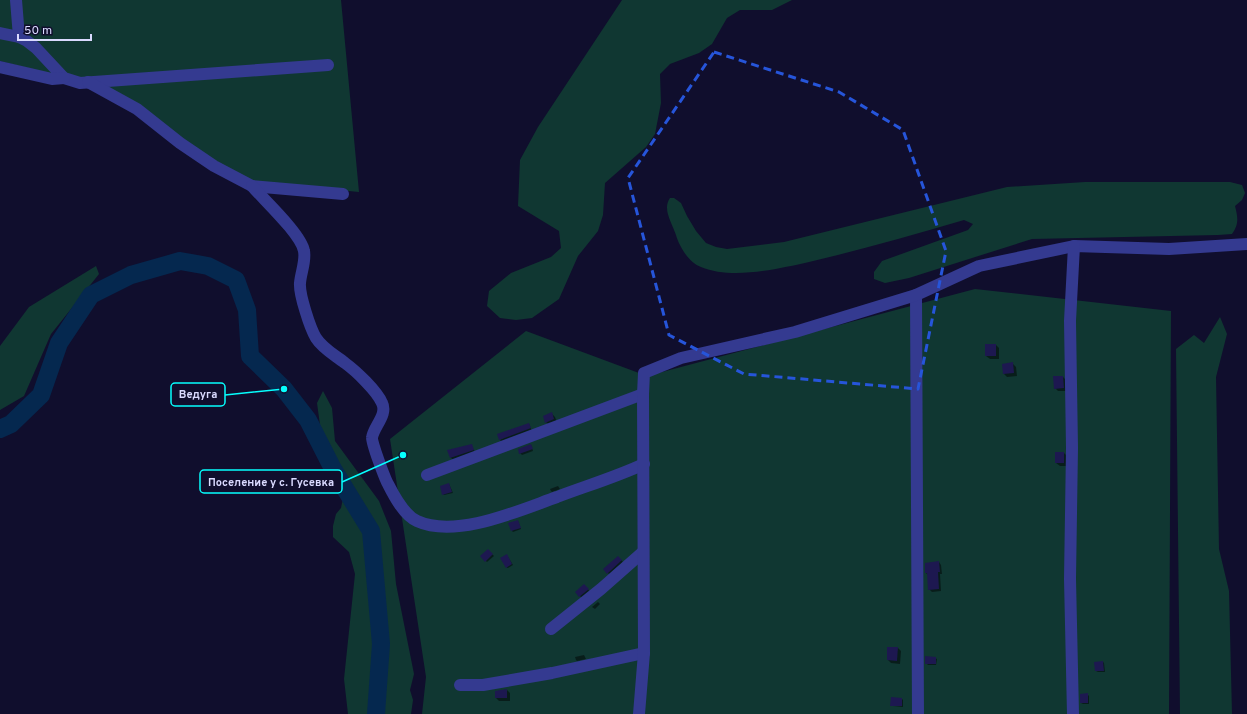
<svg xmlns="http://www.w3.org/2000/svg" width="1247" height="714" font-family="Overpass,sans-serif">
<style>
.green{fill:#103732}
.shadow{fill:#0007}
.lines{fill:none;stroke-linecap:round;stroke-linejoin:round}
.river{stroke:#05284f;stroke-width:18}
.building{fill:#1d1850}
.minor{stroke:#343a90;stroke-width:12}
.marked{fill:none;stroke:#2655da;stroke-width:3;stroke-dasharray:8 5;stroke-linejoin:round}
.leader{fill:none;stroke:#06fffe;stroke-width:1.5}
.callout-dot{fill:#06fffe;stroke:#100e2d;stroke-width:1.5}
.callout{fill:#100e2d;stroke:#06fffe;stroke-width:1.5}
.callout-label{font-size:11px;text-anchor:middle;font-weight:bold;fill:#dadaff}
</style>
<rect width="100%" height="100%" fill="#100e2d"/>
<g class="green">
<path d="M 0,0 L 341,0 L 359,192 L 247,181 L 84,82 L 0,61 Z"/>
<path d="M 622,0 L 792,0 L 772,10 L 740,10 L 727,18 L 712,44 L 699,53 L 670,64 L 660,74 L 661,103 L 655,134 L 646,147 L 605,183 L 603,215 L 598,231 L 578,256 L 559,299 L 532,318 L 516,320 L 500,318 L 487,306 L 489,291 L 511,273 L 551,257 L 561,248 L 559,231 L 518,206 L 520,160 L 538,127 Z"/>
<path d="M 1085,182 L 1230,182 L 1242,185 L 1245,193 L 1242,200 L 1235,206 C 1238,218 1239,224 1232,234 L 1218,235 L 1032,239 L 909,278 L 885,283 L 874,279 L 874,272 L 882,261 L 968,230 L 973,224 L 964,220 C 912,235 861,250 809,262 C 777,269 732,280 701,267 C 689,263 679,246 676,235 C 672,223 662,209 670,198 L 674,198 L 681,203 L 687,216 L 696,231 L 706,243 L 716,247 L 727,249 L 784,242 L 1007,187 Z"/>
<path d="M 96,266 L 99,274 L 51,334 L 24,396 L 0,410 L 0,346 L 29,307 Z"/>
<path d="M 975,289 L 1171,311 L 1169,714 L 422,714 L 426,677 L 390,439 L 526,331 L 647,376 Z"/>
<path d="M 1220,317 L 1227,334 L 1216,377 L 1219,549 L 1229,591 L 1232,714 L 1180,714 L 1176,349 L 1194,335 L 1204,343 Z"/>
<path d="M 323,391 L 332,408 L 335,441 L 379,501 L 391,531 L 396,584 L 414,674 L 410,690 L 413,700 L 411,714 L 348,714 L 344,679 L 355,574 L 349,552 L 333,537 L 333,526 L 336,514 L 341,508 L 343,498 L 333,456 L 320,425 L 317,403 Z"/>
</g>
<g class="shadow">
<path d="M 996,345 L 999,348 L 999,359 L 990,359 L 986,356 Z"/>
<path d="M 1012,363 L 1016,367 L 1017,376 L 1007,377 L 1004,374 Z"/>
<path d="M 1063,377 L 1066,380 L 1066,391 L 1058,391 L 1055,388 Z"/>
<path d="M 552,414 L 555,417 L 557,422 L 549,425 L 546,422 Z"/>
<path d="M 529,424 L 532,431 L 502,442 L 500,440 Z"/>
<path d="M 471,445 L 475,452 L 454,460 L 451,458 L 449,451 Z"/>
<path d="M 531,445 L 533,451 L 522,455 L 520,453 Z"/>
<path d="M 1056,453 L 1064,453 L 1067,456 L 1067,466 L 1060,466 L 1056,463 Z"/>
<path d="M 449,484 L 453,493 L 444,495 L 443,494 Z"/>
<path d="M 558,486 L 560,489 L 552,492 L 551,491 L 550,489 Z"/>
<path d="M 518,521 L 521,529 L 513,532 L 512,531 Z"/>
<path d="M 488,550 L 494,556 L 487,562 L 481,556 Z"/>
<path d="M 508,557 L 513,565 L 508,568 L 506,567 Z"/>
<path d="M 618,557 L 623,562 L 609,574 L 604,569 Z"/>
<path d="M 939,562 L 941,565 L 942,574 L 940,574 L 941,591 L 932,592 L 929,589 L 928,575 L 926,573 Z"/>
<path d="M 585,586 L 591,593 L 583,599 L 576,592 Z"/>
<path d="M 598,602 L 600,604 L 595,609 L 592,607 Z"/>
<path d="M 888,648 L 898,648 L 901,651 L 900,664 L 891,663 L 888,660 Z"/>
<path d="M 584,655 L 586,659 L 577,661 L 576,660 L 575,657 Z"/>
<path d="M 935,658 L 937,659 L 936,665 L 928,665 L 926,663 Z"/>
<path d="M 1103,662 L 1104,663 L 1105,672 L 1098,672 L 1096,671 Z"/>
<path d="M 507,690 L 510,693 L 510,701 L 499,701 L 496,698 Z"/>
<path d="M 1087,694 L 1089,696 L 1089,704 L 1083,704 L 1081,703 Z"/>
<path d="M 902,699 L 903,700 L 903,707 L 893,706 L 891,705 Z"/>
</g>
<g class="lines">
<path class="river" d="M 0,429 L 11,424 L 41,395 L 59,343 L 91,295 L 131,275 L 180,261 L 208,266 L 236,280 L 247,310 L 250,356 L 284,389 L 308,420 L 333,469 L 371,531 L 381,644 L 376,714"/>
</g>
<g class="building">
<rect x="985" y="344" width="11" height="12"/>
<path d="M 1013,362 L 1014,373 L 1003,374 L 1002,364 Z"/>
<path d="M 1053,376 L 1063,376 L 1064,388 L 1054,389 Z"/>
<path d="M 552,412 L 554,419 L 545,423 L 543,416 Z"/>
<path d="M 529,423 L 531,428 L 499,440 L 497,434 Z"/>
<path d="M 472,444 L 474,450 L 450,458 L 447,450 Z"/>
<path d="M 531,444 L 533,449 L 519,454 L 518,449 Z"/>
<rect x="1055" y="452" width="9" height="11"/>
<path d="M 449,483 L 452,492 L 442,495 L 440,486 Z"/>
<path d="M 518,520 L 521,528 L 511,531 L 508,523 Z"/>
<path d="M 488,549 L 493,554 L 485,562 L 480,556 Z"/>
<path d="M 507,554 L 512,564 L 506,568 L 500,558 Z"/>
<path d="M 618,556 L 622,560 L 607,574 L 603,569 Z"/>
<path d="M 939,561 L 940,572 L 938,572 L 939,589 L 928,590 L 927,573 L 925,573 L 925,563 Z"/>
<path d="M 584,584 L 589,589 L 579,597 L 575,592 Z"/>
<path d="M 887,647 L 898,647 L 897,661 L 887,660 Z"/>
<path d="M 925,656 L 936,657 L 936,664 L 925,664 Z"/>
<path d="M 1103,661 L 1104,671 L 1095,671 L 1094,662 Z"/>
<path d="M 507,689 L 507,698 L 495,698 L 495,691 Z"/>
<path d="M 1088,693 L 1088,703 L 1080,703 L 1080,694 Z"/>
<path d="M 891,697 L 902,698 L 902,706 L 890,706 Z"/>
</g>
<g class="lines">
<g class="minor">
<path d="M 16,0 L 19,37"/>
<path d="M 0,33 L 19,37 L 27,41 L 36,48 L 64,78 L 80,83 L 328,65"/>
<path d="M 0,67 L 52,79 L 64,78"/>
<path d="M 88,82 L 137,109 L 180,143 L 214,166 L 252,186 L 343,194"/>
<path d="M 252,186 C 264,200 301,234 304,251 C 306,261 301,272 300,283 C 299,294 310,328 316,338 C 323,349 335,355 345,363 C 356,371 377,391 382,403 C 388,415 373,427 372,438 C 371,441 385,479 388,484 C 394,496 404,515 417,521 C 456,539 520,510 557,497 C 586,486 616,477 644,464"/>
<path d="M 916,295 L 918,714"/>
<path d="M 427,475 L 643,394"/>
<path d="M 551,629 L 601,589 L 643,552"/>
<path d="M 460,685 L 483,685 L 552,673 L 644,653"/>
<path d="M 639,714 L 644,653 L 643,394 L 644,373 L 681,358 L 795,332 L 916,295 L 979,266 L 1074,246 L 1169,249 L 1247,244"/>
<path d="M 1073,714 L 1070,579 L 1072,448 L 1070,321 L 1074,246"/>
</g>
</g>
<path class="marked" d="M 714,52 L 839,92 L 903,130 L 946,251 L 918,389 L 744,374 L 669,335 L 628,178 Z"/>
<path class="leader" d="M284 389L225 395M403 455L342 482"/>
<g class="callout-dot">
<circle cx="284" cy="389" r="4"/>
<circle cx="403" cy="455" r="4"/>
</g>
<g class="callout">
<rect x="171" y="383" width="54" height="23" rx="4"/>
<rect x="200" y="470" width="142" height="23" rx="4"/>
</g>
<g class="callout-label">
<text x="198" y="398">Ведуга</text>
<text x="271" y="486">Поселение у с. Гусевка</text>
</g>
<path d="M18 34v6h73v-6" fill="none" stroke="#dadaff" stroke-width="2"/>
<text x="24" y="34" font-size="12" fill="#dadaff" stroke="#100e2d" stroke-width="3" paint-order="stroke">50 m</text>
</svg>
